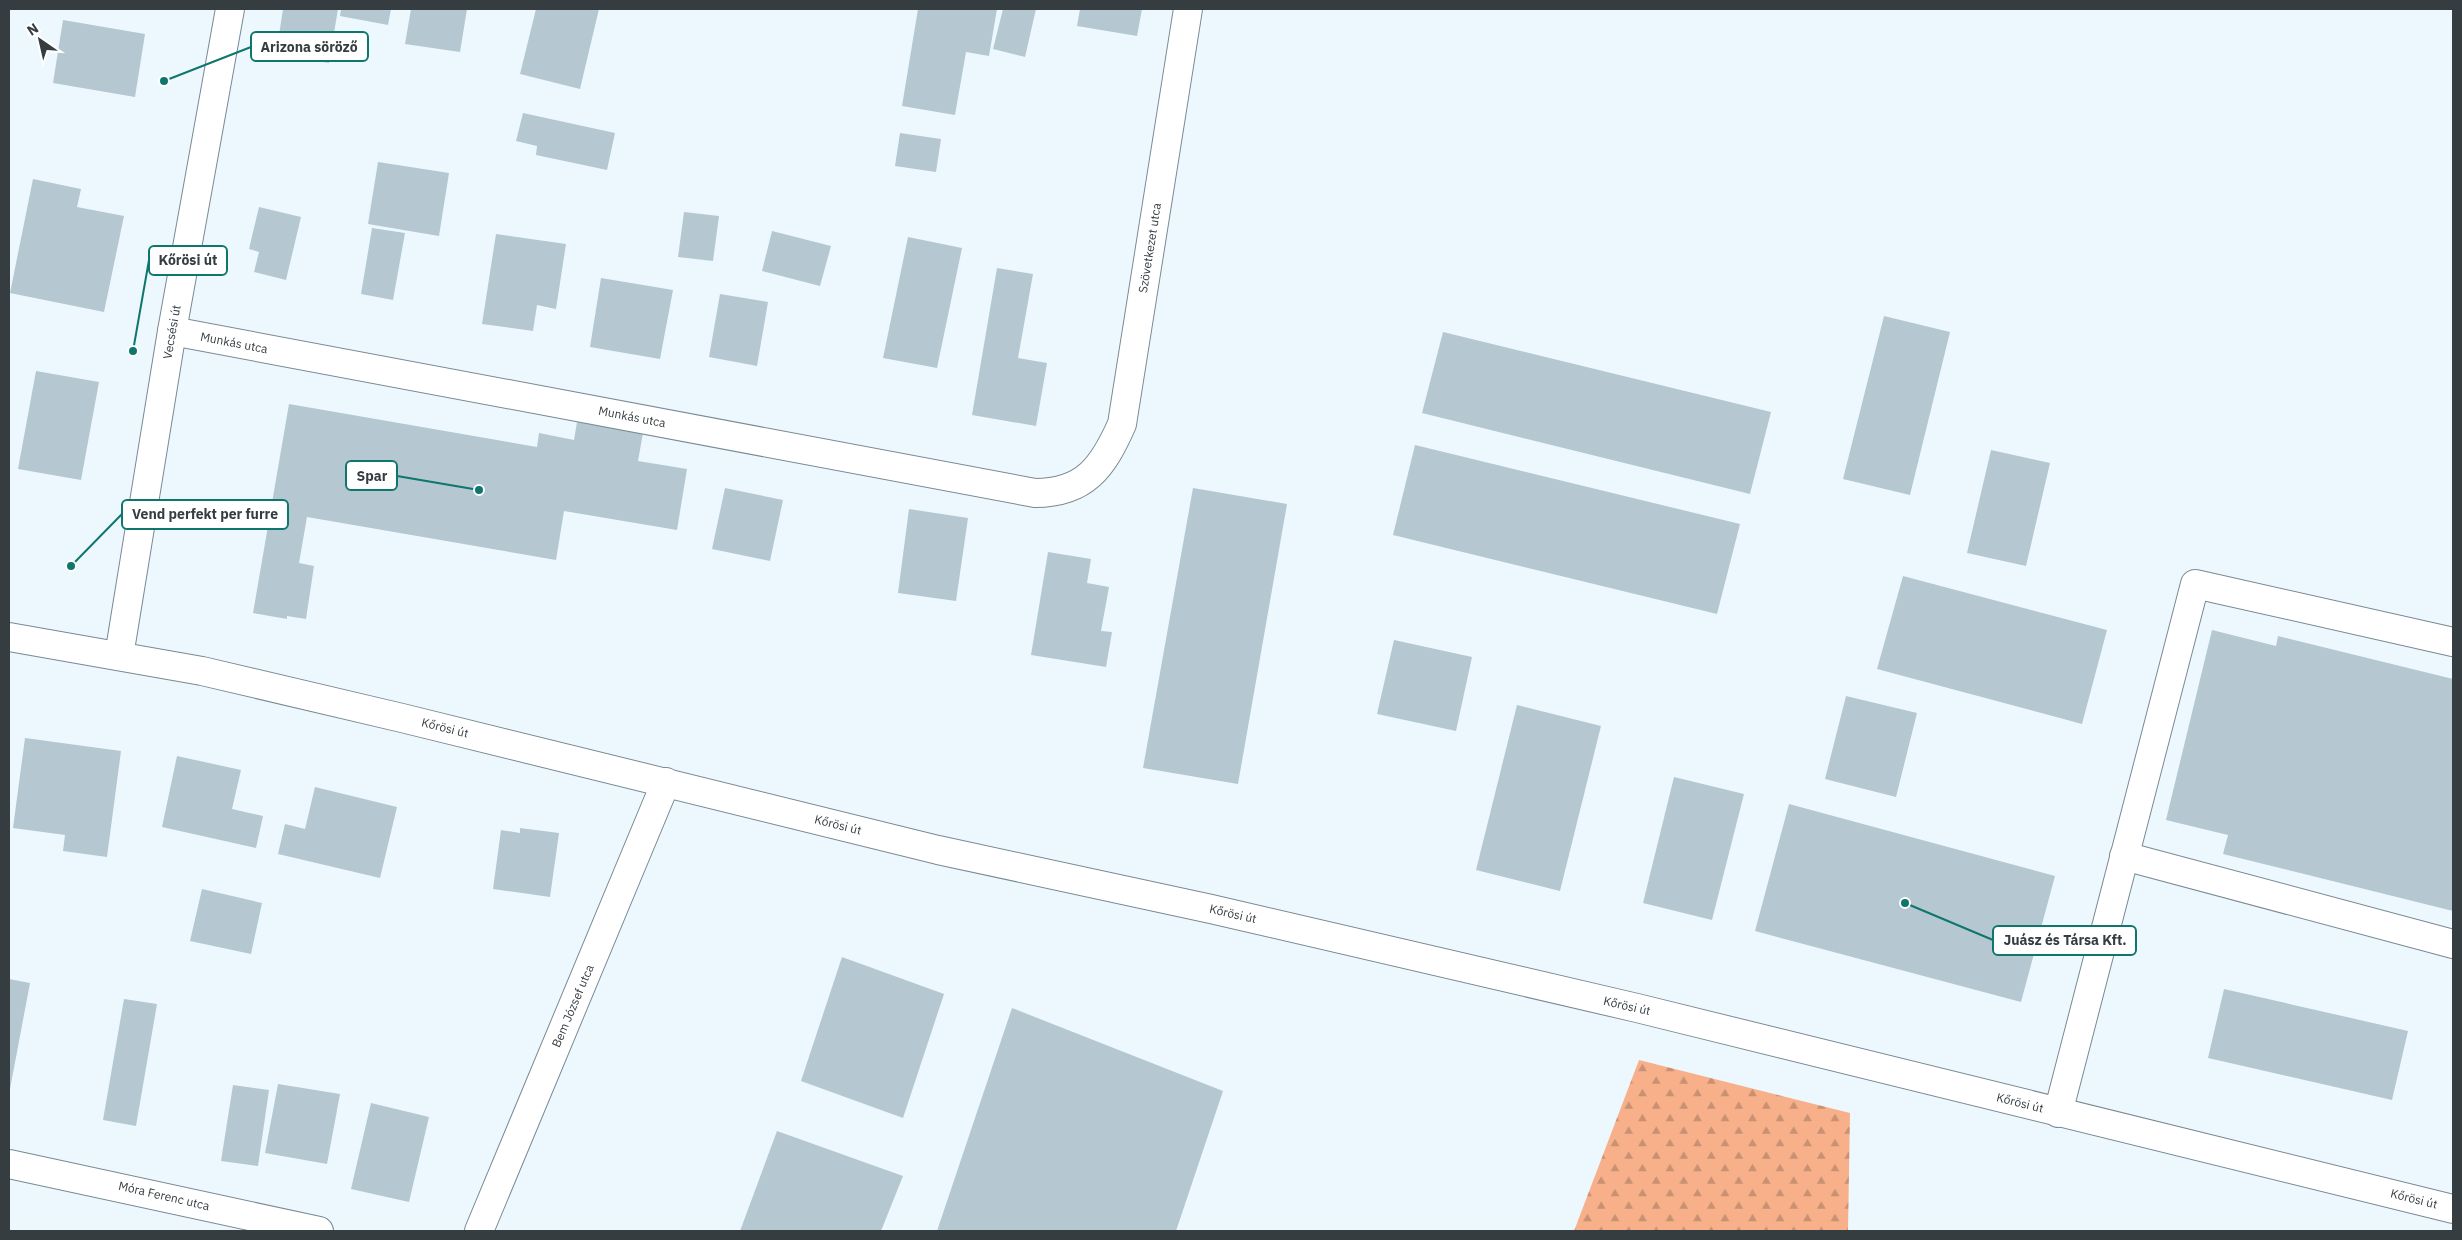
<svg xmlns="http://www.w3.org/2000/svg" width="2462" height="1240" font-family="'IBM Plex Sans',sans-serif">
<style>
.forest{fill:url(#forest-firs)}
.building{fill:#b5c7d1}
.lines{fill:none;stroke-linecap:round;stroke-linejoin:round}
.minor-casing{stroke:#798a93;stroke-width:30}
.major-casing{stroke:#798a93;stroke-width:30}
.minor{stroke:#fff;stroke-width:28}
.major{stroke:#fff;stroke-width:28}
.labels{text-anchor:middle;stroke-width:4;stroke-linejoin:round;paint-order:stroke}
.street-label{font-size:12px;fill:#363d41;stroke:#fff}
.leader{fill:none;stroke:#0f766e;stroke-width:2}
.callout-dot{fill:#0f766e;stroke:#fff;stroke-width:2}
.callout{fill:#fff;stroke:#0f766e;stroke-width:2}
.callout-label{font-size:14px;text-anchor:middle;font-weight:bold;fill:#363d41}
</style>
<defs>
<pattern id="forest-firs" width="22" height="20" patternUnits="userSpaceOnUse" patternTransform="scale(1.25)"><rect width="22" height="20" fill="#f7b08a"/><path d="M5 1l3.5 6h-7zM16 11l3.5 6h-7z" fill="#c99072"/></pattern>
</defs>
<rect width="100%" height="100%" fill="#edf8fe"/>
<path class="forest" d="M 1639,1060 L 1850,1113 L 1848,1231 L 1574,1231 Z"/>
<g class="building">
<path d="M 283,9 L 338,9 L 329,63 L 276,55 Z"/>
<path d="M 341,9 L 391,9 L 388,25 L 340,16 Z"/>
<path d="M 411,9 L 467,9 L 460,52 L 405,44 Z"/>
<path d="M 536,9 L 599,9 L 580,89 L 520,74 Z"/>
<path d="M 918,9 L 997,9 L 989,56 L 966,52 L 955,115 L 902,106 Z"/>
<path d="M 1003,9 L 1036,9 L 1025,57 L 993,49 Z"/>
<path d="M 1080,9 L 1142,9 L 1137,36 L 1077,26 Z"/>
<path d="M 63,20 L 145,34 L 135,97 L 53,83 Z"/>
<path d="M 523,113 L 615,133 L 607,170 L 536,155 L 537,146 L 516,141 Z"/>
<path d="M 900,133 L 941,139 L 936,172 L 895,166 Z"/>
<path d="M 378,162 L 449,173 L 439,236 L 368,224 Z"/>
<path d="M 33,179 L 81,189 L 77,207 L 124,216 L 104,312 L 10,293 Z"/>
<path d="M 259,207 L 301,217 L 286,280 L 254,272 L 259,252 L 249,249 Z"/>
<path d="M 684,212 L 719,216 L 713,261 L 678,257 Z"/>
<path d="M 372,228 L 405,233 L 393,300 L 361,294 Z"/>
<path d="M 772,231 L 831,246 L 820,286 L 762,271 Z"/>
<path d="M 496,234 L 566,244 L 556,309 L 537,305 L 533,331 L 482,324 Z"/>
<path d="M 908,237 L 962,248 L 937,368 L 883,358 Z"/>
<path d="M 997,268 L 1033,274 L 1018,358 L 1047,363 L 1036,426 L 972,415 Z"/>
<path d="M 601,278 L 673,290 L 660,359 L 590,347 Z"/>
<path d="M 720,294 L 768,302 L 757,366 L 709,357 Z"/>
<path d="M 1884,316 L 1950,332 L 1910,495 L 1843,479 Z"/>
<path d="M 1443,332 L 1771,412 L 1750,494 L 1422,413 Z"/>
<path d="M 36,371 L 99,382 L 81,480 L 18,469 Z"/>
<path d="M 289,404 L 537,447 L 539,433 L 574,440 L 577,422 L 643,433 L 638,461 L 687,469 L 677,530 L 564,511 L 556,560 L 307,517 L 299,563 L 314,566 L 306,619 L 287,616 L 287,619 L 253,613 Z"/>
<path d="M 1415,445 L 1740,524 L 1717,614 L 1393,535 Z"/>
<path d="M 1991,450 L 2050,463 L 2026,566 L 1967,553 Z"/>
<path d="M 725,488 L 783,500 L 770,561 L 712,549 Z"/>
<path d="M 1193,488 L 1287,504 L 1238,784 L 1143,768 Z"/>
<path d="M 909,509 L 968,518 L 956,601 L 898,593 Z"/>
<path d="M 1048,552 L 1091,559 L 1087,583 L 1109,587 L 1101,631 L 1112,632 L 1106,667 L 1031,655 Z"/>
<path d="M 1903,576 L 2107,630 L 2082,724 L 1877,669 Z"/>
<path d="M 2212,630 L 2276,646 L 2278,636 L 2453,679 L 2453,911 L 2223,854 L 2228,835 L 2166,820 Z"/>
<path d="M 1394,640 L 1472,657 L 1456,731 L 1377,714 Z"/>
<path d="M 1846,696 L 1917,713 L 1896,797 L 1825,779 Z"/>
<path d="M 1517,705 L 1601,726 L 1560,891 L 1476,870 Z"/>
<path d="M 25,738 L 121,751 L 107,857 L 63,851 L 65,835 L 13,828 Z"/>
<path d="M 177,756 L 241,770 L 232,809 L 263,816 L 256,848 L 162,827 Z"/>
<path d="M 1674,777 L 1744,794 L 1712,920 L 1643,903 Z"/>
<path d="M 315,787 L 397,807 L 380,878 L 278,854 L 285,824 L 305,829 Z"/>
<path d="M 1789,804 L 2055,876 L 2021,1002 L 1755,931 Z"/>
<path d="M 520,828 L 559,833 L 550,897 L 493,889 L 501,830 L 520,833 Z"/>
<path d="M 202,889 L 262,903 L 251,954 L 190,941 Z"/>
<path d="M 842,957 L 944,994 L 903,1118 L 801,1081 Z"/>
<path d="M 9,979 L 30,983 L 10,1089 L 9,1089 Z"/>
<path d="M 2224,989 L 2408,1031 L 2392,1100 L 2208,1058 Z"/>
<path d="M 124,999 L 157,1004 L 136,1126 L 103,1120 Z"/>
<path d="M 1012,1008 L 1223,1091 L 1176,1231 L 937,1231 Z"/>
<path d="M 278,1084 L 340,1094 L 327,1164 L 265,1153 Z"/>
<path d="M 233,1085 L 269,1090 L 258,1166 L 221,1161 Z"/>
<path d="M 371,1103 L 429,1117 L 409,1202 L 351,1189 Z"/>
<path d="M 777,1131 L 903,1176 L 881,1231 L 740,1231 Z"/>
</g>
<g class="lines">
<g class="minor-casing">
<g id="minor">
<path d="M 172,331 L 1035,493 C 1085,493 1103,467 1122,424 L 1188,9"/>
<path d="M 2124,856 L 2453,944"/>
<path d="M 2058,1113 L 2195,584 L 2453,642"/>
<path d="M 9,1164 L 319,1231"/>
</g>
</g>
<g class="major-casing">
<g id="major">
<path d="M 9,637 L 202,671 L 402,718 L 938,850 L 1211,909 L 1637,1008 L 2453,1209"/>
<path d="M 119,656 L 172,331 L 230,9"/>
<path d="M 479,1231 L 666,782"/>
</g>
</g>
<use href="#minor" class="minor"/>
<use href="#major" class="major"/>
</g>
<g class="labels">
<g class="street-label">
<text transform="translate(1150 248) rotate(-81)" y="4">Szövetkezet utca</text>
<text transform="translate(172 332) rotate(-80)" y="4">Vecsési út</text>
<text transform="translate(234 343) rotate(11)" y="4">Munkás utca</text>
<text transform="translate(632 417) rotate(11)" y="4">Munkás utca</text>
<text transform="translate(445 728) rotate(14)" y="4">Kőrösi út</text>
<text transform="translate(838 825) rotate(14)" y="4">Kőrösi út</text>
<text transform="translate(1233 914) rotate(13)" y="4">Kőrösi út</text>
<text transform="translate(573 1006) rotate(-67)" y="4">Bem József utca</text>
<text transform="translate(1627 1006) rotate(13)" y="4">Kőrösi út</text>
<text transform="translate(2020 1103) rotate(14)" y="4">Kőrösi út</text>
<text transform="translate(164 1196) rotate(13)" y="4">Móra Ferenc utca</text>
<text transform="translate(2414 1199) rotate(14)" y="4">Kőrösi út</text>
</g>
</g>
<path class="leader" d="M164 81L251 47M133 351L149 260M479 490L397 476M71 566L122 514M1905 903L1993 940"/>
<g class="callout-dot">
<circle cx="164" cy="81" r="5"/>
<circle cx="133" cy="351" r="5"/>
<circle cx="479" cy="490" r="5"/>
<circle cx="71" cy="566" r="5"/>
<circle cx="1905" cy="903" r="5"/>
</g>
<g class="callout">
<rect x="251" y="32" width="117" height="29" rx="5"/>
<rect x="149" y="246" width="78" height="29" rx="5"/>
<rect x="346" y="461" width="51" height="29" rx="5"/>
<rect x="122" y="500" width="166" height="29" rx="5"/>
<rect x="1993" y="926" width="143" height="29" rx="5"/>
</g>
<g class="callout-label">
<text x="309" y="52">Arizona söröző</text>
<text x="188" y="265">Kőrösi út</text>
<text x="372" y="481">Spar</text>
<text x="205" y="519">Vend perfekt per furre</text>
<text x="2065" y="945">Juász és Társa Kft.</text>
</g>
<rect width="2462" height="1240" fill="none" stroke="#363d41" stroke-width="20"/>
<g transform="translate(40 40) rotate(326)" stroke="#ffffff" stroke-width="4" paint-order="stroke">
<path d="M0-4L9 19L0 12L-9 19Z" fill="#363d41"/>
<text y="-8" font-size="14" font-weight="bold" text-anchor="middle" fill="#363d41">N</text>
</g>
</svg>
